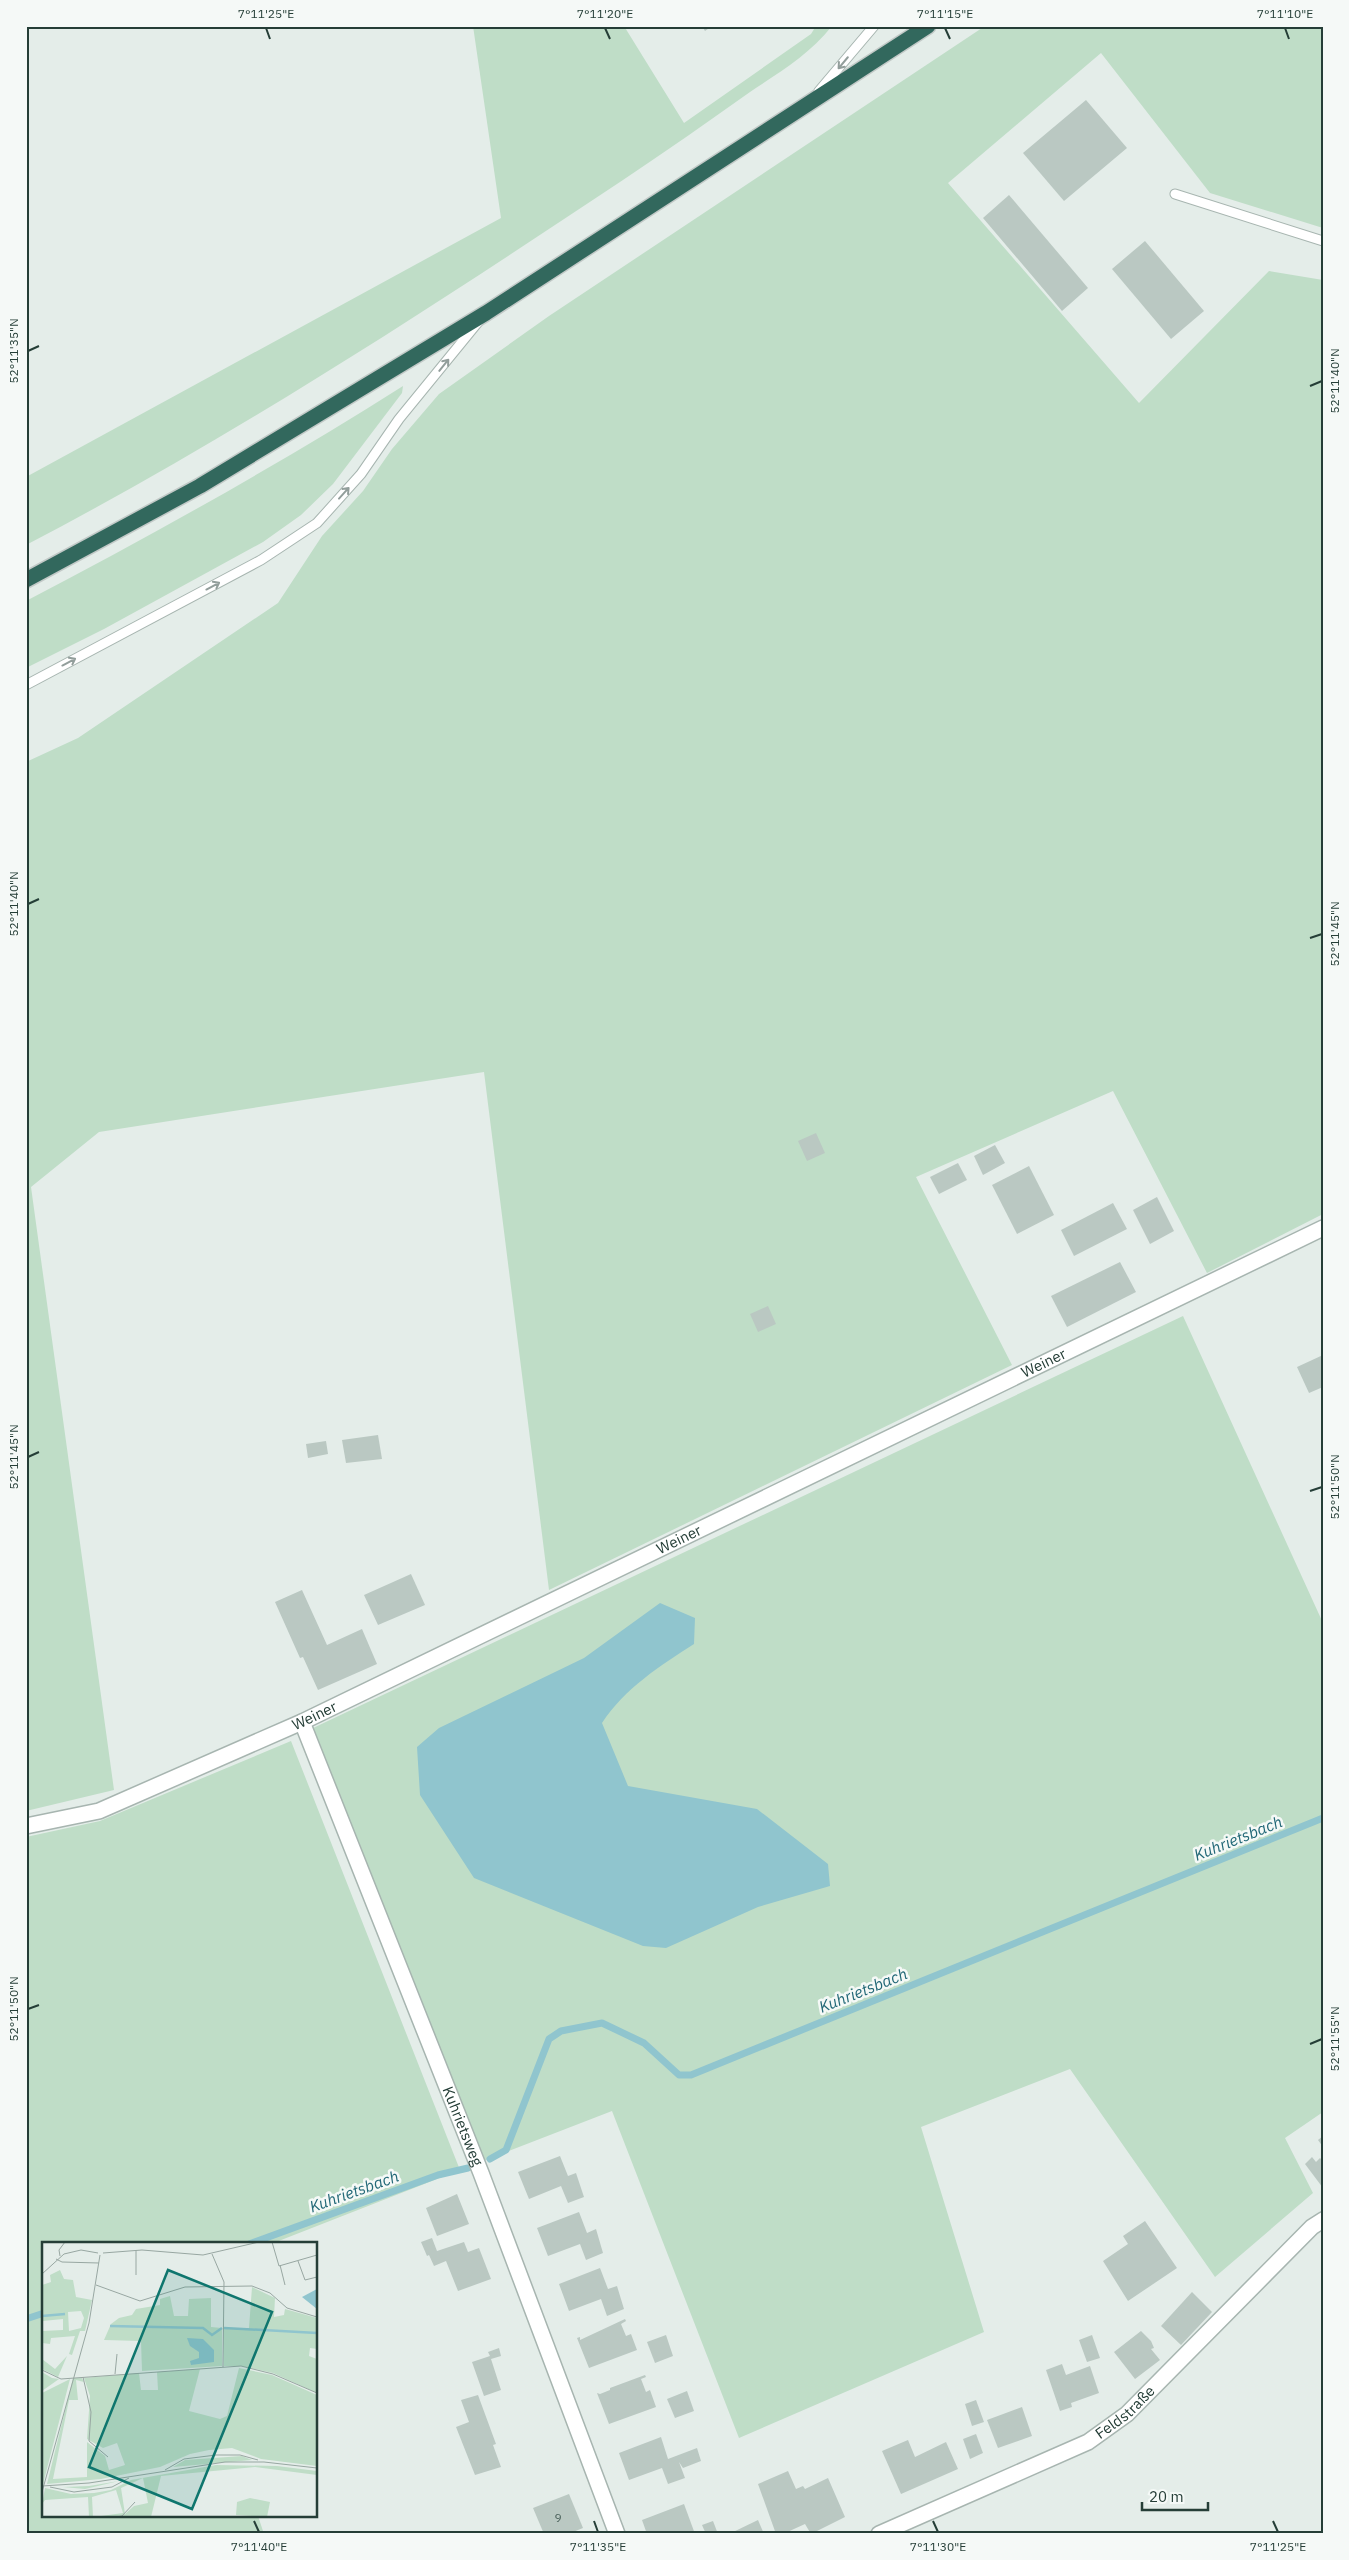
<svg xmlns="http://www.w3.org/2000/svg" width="1349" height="2560" font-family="'IBM Plex Sans',sans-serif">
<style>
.green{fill:#bfddc7}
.water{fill:#90c5ce}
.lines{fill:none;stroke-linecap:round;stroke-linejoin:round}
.stream{stroke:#90c5ce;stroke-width:7}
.building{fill:#bac8c2}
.lane-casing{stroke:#a7b5b0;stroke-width:11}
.street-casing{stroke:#a7b5b0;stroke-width:18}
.highway-casing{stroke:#c2c9c7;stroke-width:18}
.lane{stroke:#fff;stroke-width:9}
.street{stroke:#fff;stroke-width:15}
.highway{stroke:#32685d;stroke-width:15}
.oneway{stroke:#929e9b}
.ticks{fill:none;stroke:#253e37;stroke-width:2}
.labels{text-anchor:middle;stroke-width:5;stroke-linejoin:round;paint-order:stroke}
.number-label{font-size:12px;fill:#4a605a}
.street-label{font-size:15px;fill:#253e37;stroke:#f5f9f7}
.water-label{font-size:16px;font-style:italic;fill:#226877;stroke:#f5f9f7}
.inset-river{fill:none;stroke:#90c5ce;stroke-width:2.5}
.inset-road{fill:none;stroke:#98a7a2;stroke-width:1}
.view{fill:#0f766e;fill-opacity:0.15;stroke:#0f766e;stroke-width:2.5}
.inset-edge{fill:none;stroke:#253e37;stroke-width:2.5}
.neatline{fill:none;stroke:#253e37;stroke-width:2}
.ticks-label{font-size:12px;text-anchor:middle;fill:#253e37}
</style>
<rect width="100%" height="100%" fill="#e4ede9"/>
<g class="green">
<path d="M 473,26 L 624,26 L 684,123 L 811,34 L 816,26 L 832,26 C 809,55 781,71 750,92 C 708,122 666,151 623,180 C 429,309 233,437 26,545 L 26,477 L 501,218 Z"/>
<path d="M 985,26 L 1323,26 L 1323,228 L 1210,193 L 1101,53 L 948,183 L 1139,403 L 1269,271 L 1323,280 L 1323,1214 L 1207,1273 L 1113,1091 L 916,1177 L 1012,1365 L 549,1590 L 484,1072 L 99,1132 L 31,1187 L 114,1790 L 26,1811 L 26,762 L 78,738 L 278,603 L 322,536 L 363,491 L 392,449 L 439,394 L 549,316 Z"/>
<path d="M 403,386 L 402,393 L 333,484 L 301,515 L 263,542 L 104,629 L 26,668 L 26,601 C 154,534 280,464 403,386 Z"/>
<path d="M 1183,1316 L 1323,1623 L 1323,2112 L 1285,2138 L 1313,2193 L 1215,2277 L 1070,2069 L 921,2127 L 984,2332 L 739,2438 L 612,2111 L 483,2161 L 311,1729 Z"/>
<path d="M 291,1741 L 460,2170 L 271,2244 L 44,2244 L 44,2516 L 258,2516 L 264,2534 L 26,2534 L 26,1837 L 100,1821 Z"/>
</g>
<path class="water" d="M 660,1603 L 695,1618 L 694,1644 C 661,1665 624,1689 602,1723 L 628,1786 L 757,1809 L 828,1864 L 830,1886 L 758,1907 L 666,1948 L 643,1946 L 474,1878 L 420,1795 L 417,1747 L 439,1728 L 584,1658 Z"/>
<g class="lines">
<g class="stream">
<path d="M 490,2159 L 506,2150 L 549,2039 L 561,2031 L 602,2023 L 644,2043 L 679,2075 L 691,2075 L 1323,1818"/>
<path d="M 249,2244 L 438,2175 L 468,2168"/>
<path d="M 26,2319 L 44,2313"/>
</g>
</g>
<g class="building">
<path d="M 702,26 L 712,26 L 705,31 Z"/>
<path d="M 1086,100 L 1127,148 L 1064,201 L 1023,153 Z"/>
<path d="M 1009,195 L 1088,288 L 1062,311 L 983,218 Z"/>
<path d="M 1145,241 L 1204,311 L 1171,339 L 1112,269 Z"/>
<path d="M 816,1133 L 825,1153 L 807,1161 L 798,1141 Z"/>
<path d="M 995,1145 L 1005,1163 L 983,1175 L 974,1156 Z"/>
<path d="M 958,1163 L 967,1180 L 939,1194 L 930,1177 Z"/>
<path d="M 1029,1166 L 1054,1215 L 1017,1234 L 992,1185 Z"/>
<path d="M 1157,1197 L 1174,1231 L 1150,1244 L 1133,1210 Z"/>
<path d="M 1113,1203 L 1127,1229 L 1074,1256 L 1061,1230 Z"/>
<path d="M 1120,1262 L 1136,1292 L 1067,1327 L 1051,1296 Z"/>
<path d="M 768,1306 L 776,1324 L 758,1332 L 750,1314 Z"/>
<path d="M 1323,1355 L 1323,1387 L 1309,1393 L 1297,1367 Z"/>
<path d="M 378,1435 L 382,1459 L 346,1463 L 342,1440 Z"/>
<path d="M 326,1441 L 328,1454 L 308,1458 L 306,1444 Z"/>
<path d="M 411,1574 L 425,1605 L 378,1625 L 364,1595 Z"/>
<path d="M 302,1590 L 327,1645 L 362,1629 L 377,1664 L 318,1690 L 303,1657 L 300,1658 L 275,1602 Z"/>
<path d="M 1323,2136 L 1323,2147 L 1318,2140 Z"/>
<path d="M 560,2156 L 568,2176 L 576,2173 L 584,2197 L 568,2203 L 561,2186 L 529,2199 L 518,2172 Z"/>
<path d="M 1312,2157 L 1316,2162 L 1320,2158 L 1323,2161 L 1323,2188 L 1305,2164 Z"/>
<path d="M 457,2194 L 469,2224 L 437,2236 L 426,2208 Z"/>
<path d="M 579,2212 L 587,2233 L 596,2229 L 603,2253 L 586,2260 L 580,2244 L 548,2256 L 537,2228 Z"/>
<path d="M 1145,2221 L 1177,2268 L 1128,2301 L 1103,2261 L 1128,2244 L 1123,2236 Z"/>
<path d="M 432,2238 L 437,2251 L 464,2242 L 468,2252 L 479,2248 L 491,2279 L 458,2291 L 446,2261 L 434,2266 L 429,2255 L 427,2256 L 421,2242 Z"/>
<path d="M 600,2268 L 608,2289 L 617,2286 L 624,2309 L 607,2316 L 601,2299 L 569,2311 L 559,2284 Z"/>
<path d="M 1192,2292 L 1212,2312 L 1181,2345 L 1161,2326 Z"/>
<path d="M 625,2319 L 626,2321 L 621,2324 L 626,2336 L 631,2334 L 637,2350 L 589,2368 L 577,2338 L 580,2337 L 580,2340 Z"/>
<path d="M 1141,2331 L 1151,2341 L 1154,2348 L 1151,2349 L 1160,2360 L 1135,2379 L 1114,2352 Z"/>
<path d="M 666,2335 L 673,2356 L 655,2363 L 647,2342 Z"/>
<path d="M 1092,2335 L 1100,2358 L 1087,2362 L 1079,2340 Z"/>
<path d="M 499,2348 L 501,2356 L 491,2359 L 501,2390 L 484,2396 L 472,2362 L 490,2356 L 488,2352 Z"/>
<path d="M 1062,2364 L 1066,2375 L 1090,2366 L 1099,2393 L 1071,2403 L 1072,2407 L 1060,2411 L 1046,2370 Z"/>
<path d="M 645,2375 L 646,2377 L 641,2379 L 646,2392 L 650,2390 L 656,2407 L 609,2424 L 597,2393 L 600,2394 L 610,2390 L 610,2388 Z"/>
<path d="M 687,2391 L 694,2411 L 675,2418 L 667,2399 Z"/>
<path d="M 478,2395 L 496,2444 L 493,2445 L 501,2467 L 475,2475 L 456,2427 L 469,2422 L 461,2400 Z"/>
<path d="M 976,2400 L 984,2422 L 972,2426 L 965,2404 Z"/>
<path d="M 1022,2407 L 1032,2436 L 998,2448 L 987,2420 Z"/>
<path d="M 976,2434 L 983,2453 L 970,2459 L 963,2439 Z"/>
<path d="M 661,2437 L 668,2459 L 697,2448 L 701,2461 L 683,2468 L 679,2462 L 685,2478 L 668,2484 L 662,2468 L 629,2480 L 619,2453 Z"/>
<path d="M 908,2440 L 915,2457 L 946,2442 L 958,2469 L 901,2494 L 882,2451 Z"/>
<path d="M 788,2471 L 796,2489 L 803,2486 L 805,2489 L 828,2478 L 845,2517 L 811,2534 L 805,2524 L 783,2534 L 776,2534 L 758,2484 Z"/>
<path d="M 569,2494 L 583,2528 L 568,2534 L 544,2534 L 533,2508 Z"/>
<path d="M 684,2504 L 695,2534 L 647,2534 L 642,2520 Z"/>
<path d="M 758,2520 L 764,2534 L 729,2534 Z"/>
<path d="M 713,2521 L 718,2534 L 706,2534 L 702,2525 Z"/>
</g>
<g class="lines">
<g class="lane-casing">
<g id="lane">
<path d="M 819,91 L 874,26"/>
<path d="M 1175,194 L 1323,241"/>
<path d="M 26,685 L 261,560 L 317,523 L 361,474 L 399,419 L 479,321"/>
</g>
</g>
<g class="street-casing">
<g id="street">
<path id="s1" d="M 302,1722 L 481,2173 L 617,2534"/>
<path id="s2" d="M 26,1826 L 99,1811 L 302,1722 L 1323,1228"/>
<path id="s3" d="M 879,2534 L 1088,2442 L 1127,2414 L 1312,2227 L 1323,2220"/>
</g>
</g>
<g class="highway-casing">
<path id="highway" d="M 26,580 L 200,486 L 486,313 L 928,26"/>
</g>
<use href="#lane" class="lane"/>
<use href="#street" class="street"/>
<use href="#highway" class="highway"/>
</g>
<defs><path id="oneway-shaft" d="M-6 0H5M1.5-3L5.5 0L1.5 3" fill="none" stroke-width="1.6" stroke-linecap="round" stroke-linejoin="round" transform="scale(1.25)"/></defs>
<g class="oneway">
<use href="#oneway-shaft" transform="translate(843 63) rotate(130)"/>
<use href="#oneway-shaft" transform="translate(444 365) rotate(-51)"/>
<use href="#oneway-shaft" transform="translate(344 493) rotate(-48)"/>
<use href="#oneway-shaft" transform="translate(213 586) rotate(-28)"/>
<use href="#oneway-shaft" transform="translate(69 662) rotate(-28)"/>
</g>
<path class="ticks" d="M 266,28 L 270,39M 605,28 L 610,39M 945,28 L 950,39M 1285,28 L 1289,39M 28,351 L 39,346M 1310,386 L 1322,381M 28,904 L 39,899M 1310,938 L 1322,934M 28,1457 L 39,1452M 1310,1491 L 1322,1487M 28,2009 L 39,2005M 1310,2044 L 1322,2039M 254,2521 L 259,2532M 594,2521 L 598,2532M 933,2521 L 938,2532M 1273,2521 L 1278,2532"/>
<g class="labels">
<g class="number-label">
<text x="558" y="2522">9</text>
</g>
<g class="street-label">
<text dy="5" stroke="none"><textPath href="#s2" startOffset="1120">Weiner</textPath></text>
<text dy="5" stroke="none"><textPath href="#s2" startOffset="715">Weiner</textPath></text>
<text dy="5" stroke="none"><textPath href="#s2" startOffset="310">Weiner</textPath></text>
<text dy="5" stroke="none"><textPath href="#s1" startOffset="435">Kuhrietsweg</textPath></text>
<text dy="5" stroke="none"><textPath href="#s3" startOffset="276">Feldstraße</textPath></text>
</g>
<g class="water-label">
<text transform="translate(1238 1838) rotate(-22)" y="6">Kuhrietsbach</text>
<text transform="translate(863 1990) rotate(-22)" y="6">Kuhrietsbach</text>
<text transform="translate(354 2191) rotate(-20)" y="6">Kuhrietsbach</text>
</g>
</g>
<g transform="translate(42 2242)">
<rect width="275" height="275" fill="#e4ede9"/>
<path d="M 18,28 L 22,37 L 31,38 L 34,55 L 50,58 L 43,89 L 38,89 L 30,113 L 27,112 L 33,94 L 9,96 L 8,102 L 0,101 L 0,89 L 21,88 L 21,77 L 1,79 L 0,72 L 0,43 L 9,40 L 8,33 ZM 39,69 L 42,76 L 39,86 L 27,89 L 26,70 ZM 210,45 L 233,56 L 232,75 L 242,73 L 243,67 L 275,76 L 275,107 L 268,106 L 267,114 L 275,117 L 275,151 L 231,131 L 199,124 L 182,124 L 182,86 L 207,86 ZM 128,54 L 132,74 L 146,74 L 147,57 L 169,56 L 169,85 L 180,86 L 180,124 L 100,129 L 99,99 L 62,98 L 69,82 L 77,76 L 90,73 L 94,67 L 118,63 L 118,57 ZM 25,114 L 16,135 L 0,127 L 0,117 L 13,127 ZM 197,126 L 230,133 L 275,153 L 275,224 L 219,217 L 190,206 L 167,208 L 148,212 L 118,225 L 59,237 L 5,242 L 31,136 L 40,136 L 42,140 L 34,138 L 36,158 L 27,158 L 11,237 L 45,235 L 45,200 L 63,214 L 67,228 L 83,223 L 75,201 L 61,206 L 45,197 L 48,154 L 42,136 L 97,131 L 99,148 L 116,148 L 115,130 L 158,127 L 147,169 L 178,177 L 185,174 ZM 0,130 L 10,136 L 17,137 L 0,149 ZM 28,137 L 1,242 L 0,242 L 0,151 ZM 200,214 L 210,218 L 131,225 L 143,218 ZM 174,223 L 235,224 L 275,229 L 275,233 L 213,225 L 119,234 L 109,275 L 52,275 L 81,271 L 74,248 L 50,255 L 51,275 L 47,275 L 46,255 L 3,258 L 0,262 L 3,246 L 29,252 L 52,251 L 69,248 L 89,238 ZM 101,236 L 106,261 L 92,264 L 83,272 L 79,246 ZM 77,239 L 43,247 L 21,245 L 47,244 ZM 208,256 L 228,260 L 225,275 L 194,273 L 195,260 Z" fill="#bfddc7" fill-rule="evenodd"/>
<path d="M 275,47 L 275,67 L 260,55 ZM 145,96 L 161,97 L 172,108 L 172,120 L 149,123 L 148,119 L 157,116 L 157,110 L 148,104 Z" fill="#90c5ce"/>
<path class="inset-river" d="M 0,74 L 23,72M 68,84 L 161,86 L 170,93 L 180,86M 182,86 L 275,91"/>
<path class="inset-road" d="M 230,0 L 237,24 L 275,13M 61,11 L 100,8 L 161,13 L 217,0M 170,12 L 182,40 L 181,125M 18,14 L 17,8 L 23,0M 14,17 L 20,20 L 57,21M 256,19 L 263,38 L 275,35M 238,23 L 243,43M 0,32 L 22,12 L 39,8 L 56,11M 94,33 L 94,8M 54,43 L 98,59 L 143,45 L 210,44 L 228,51 L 245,66 L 275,75M 0,128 L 19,137 L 199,124 L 231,132 L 275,151M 73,132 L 75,112M 41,135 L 49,170 L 47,199 L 66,215M 123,228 L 142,217 L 174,213 L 198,213 L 216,218M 0,244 L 47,241 L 183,220 L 222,220 L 275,226M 8,245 L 32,250 L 70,245 L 87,236M 0,250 L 47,81 L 58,13M 74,275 L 80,274 L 93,260"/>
<path class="view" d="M 126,28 L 230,70 L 150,267 L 47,225 Z"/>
<rect width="275" height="275" class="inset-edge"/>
</g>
<rect width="1349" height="2560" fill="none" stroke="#f5f9f7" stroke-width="55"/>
<path d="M1142 2502v8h66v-8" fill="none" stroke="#253e37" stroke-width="2.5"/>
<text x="1149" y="2502" font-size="15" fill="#253e37" stroke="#f5f9f7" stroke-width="4" paint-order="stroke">20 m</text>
<rect x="28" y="28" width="1294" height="2504" class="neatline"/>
<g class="ticks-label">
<text x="266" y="18">7°11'25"E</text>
<text x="605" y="18">7°11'20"E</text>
<text x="945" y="18">7°11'15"E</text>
<text x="1285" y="18">7°11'10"E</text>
<text transform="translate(14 351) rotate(-90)" y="4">52°11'35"N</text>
<text transform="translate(1335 381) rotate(-90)" y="4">52°11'40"N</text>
<text transform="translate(14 904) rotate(-90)" y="4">52°11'40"N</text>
<text transform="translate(1335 934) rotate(-90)" y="4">52°11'45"N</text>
<text transform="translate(14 1457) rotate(-90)" y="4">52°11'45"N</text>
<text transform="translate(1335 1487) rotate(-90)" y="4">52°11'50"N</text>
<text transform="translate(14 2009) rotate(-90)" y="4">52°11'50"N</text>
<text transform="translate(1335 2039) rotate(-90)" y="4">52°11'55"N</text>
<text x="259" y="2551">7°11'40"E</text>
<text x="598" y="2551">7°11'35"E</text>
<text x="938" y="2551">7°11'30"E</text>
<text x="1278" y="2551">7°11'25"E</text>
</g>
</svg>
